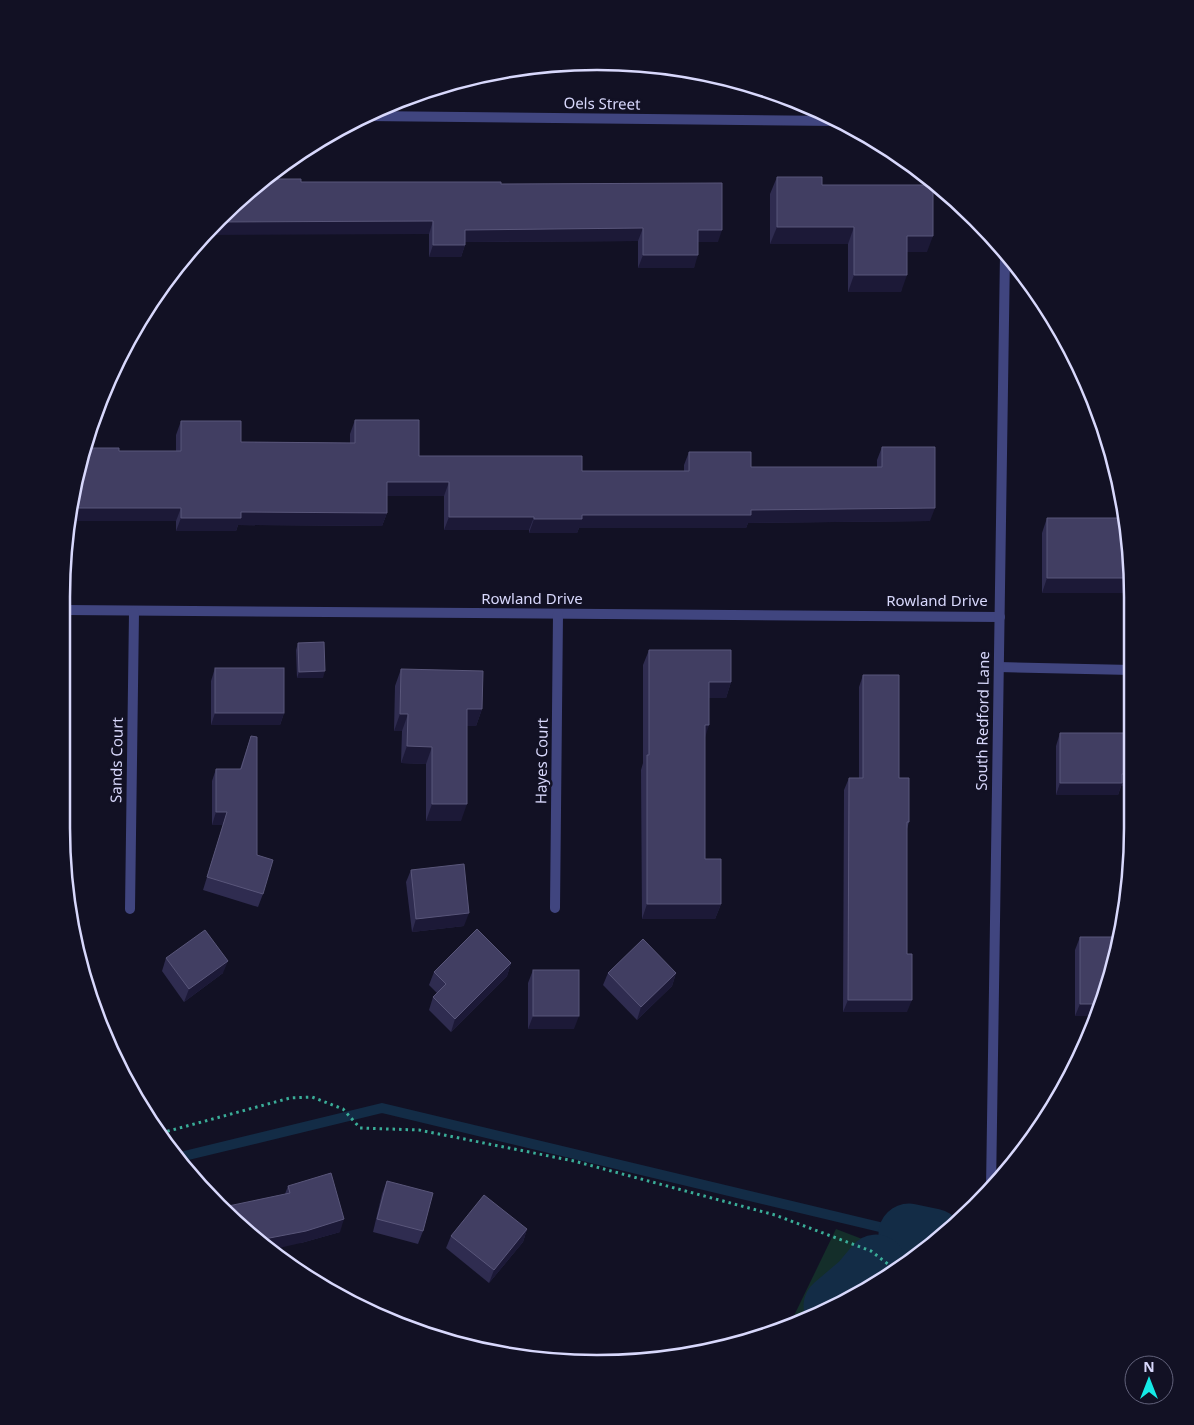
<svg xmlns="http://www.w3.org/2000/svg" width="1194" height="1425" font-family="'Noto Sans',sans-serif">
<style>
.green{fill:#142e2a}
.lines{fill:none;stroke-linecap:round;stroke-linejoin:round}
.stream{stroke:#132c46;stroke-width:10}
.river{stroke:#132c46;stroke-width:61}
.path{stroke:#3aad98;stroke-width:3;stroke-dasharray:2.5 4;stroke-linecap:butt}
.minor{stroke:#40457f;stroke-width:10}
.wall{fill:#2f2c50}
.shaded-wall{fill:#1c1937}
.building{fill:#413e62;stroke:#59567a}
.labels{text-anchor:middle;stroke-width:5;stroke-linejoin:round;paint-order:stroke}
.street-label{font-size:15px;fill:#d8d8fc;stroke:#121124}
.rim{fill:none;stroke:#d8d8fc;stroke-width:2.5}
</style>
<rect width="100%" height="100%" fill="#121124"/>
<path class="green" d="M 836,1229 L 912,1258 L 895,1273 L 802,1323 L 789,1326 Z"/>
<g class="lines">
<g class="stream">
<path d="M 180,1157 L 382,1108 L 909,1234"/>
<path d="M 887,1252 L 895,1244 L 909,1234"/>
</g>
<g class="river">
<path d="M 909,1234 L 933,1239"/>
<path d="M 834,1306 L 861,1283 L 876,1265"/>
</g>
<path class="path" d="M 161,1133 L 290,1098 L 312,1097 L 343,1109 L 360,1128 L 419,1130 L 574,1161 L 775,1215 L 871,1251 L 897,1271"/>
<g class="minor">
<path d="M 366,116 L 838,121"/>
<path d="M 65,610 L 1000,617"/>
<path d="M 999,667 L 1132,670"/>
<path d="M 555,908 L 558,614"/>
<path d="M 130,909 L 134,612"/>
<path d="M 991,1189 L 1005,254"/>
</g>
</g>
<g class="wall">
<path d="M 777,177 L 927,252 L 907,252 L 901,292 L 848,292 L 848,244 L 770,244 L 770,194 Z"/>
<path d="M 301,182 L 501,184 L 718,242 L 698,242 L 694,268 L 638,268 L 638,241 L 465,242 L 465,245 L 461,257 L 429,257 L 429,234 Z"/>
<path d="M 355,420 L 419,456 L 582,471 L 684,471 L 684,465 L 689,452 L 751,467 L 877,467 L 877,460 L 882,447 L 930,521 L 748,523 L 746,528 L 579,528 L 577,533 L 529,533 L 529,530 L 444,530 L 444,496 L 387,496 L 387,513 L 382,526 L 238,525 L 236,531 L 176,531 L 176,521 L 67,521 L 119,451 L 176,451 L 176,435 L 181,421 L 241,442 L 350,443 L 350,434 Z"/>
<path d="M 1047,518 L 1125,518 L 1132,591 L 1131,593 L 1042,593 L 1042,533 Z"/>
<path d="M 298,643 L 323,678 L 297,678 L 296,650 Z"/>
<path d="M 649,650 L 731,682 L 726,698 L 709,698 L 705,736 L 705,859 L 721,904 L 715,919 L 642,919 L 641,770 L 643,763 L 643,665 Z"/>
<path d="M 215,668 L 284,713 L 280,725 L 211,725 L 211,681 Z"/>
<path d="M 401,669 L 482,709 L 476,726 L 467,726 L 461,821 L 426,821 L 426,764 L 401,763 L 402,731 L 394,731 L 395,686 Z"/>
<path d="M 863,675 L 899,778 L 909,822 L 907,829 L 907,1012 L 843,1012 L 844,790 L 849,778 L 859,778 L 859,687 Z"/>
<path d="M 1060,733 L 1132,786 L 1121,786 L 1118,795 L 1056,795 L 1056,746 Z"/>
<path d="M 251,736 L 257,855 L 263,894 L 258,907 L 203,890 L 223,825 L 212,825 L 212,781 L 216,769 L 240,769 Z"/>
<path d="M 411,870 L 464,926 L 412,932 L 406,882 Z"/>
<path d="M 1080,937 L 1097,1016 L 1075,1016 L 1075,950 Z"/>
<path d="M 166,958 L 223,973 L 184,1002 L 162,971 Z"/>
<path d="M 511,963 L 507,976 L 451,1032 L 429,1010 L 433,997 L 437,993 L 429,985 L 434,972 Z"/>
<path d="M 533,970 L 574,1029 L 528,1029 L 528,983 Z"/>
<path d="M 608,973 L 676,973 L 672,986 L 637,1020 L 603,985 Z"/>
<path d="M 387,1181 L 423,1231 L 418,1244 L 373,1232 L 382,1194 Z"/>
<path d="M 288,1186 L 340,1232 L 301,1243 L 285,1194 Z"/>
<path d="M 527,1229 L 523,1242 L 489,1283 L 446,1248 L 451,1236 Z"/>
</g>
<g class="shaded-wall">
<path d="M 433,221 L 429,234 L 204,235 L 215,222 Z"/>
<path d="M 777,227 L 854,227 L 848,244 L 770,244 Z"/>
<path d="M 643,228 L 638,241 L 461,242 L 465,230 Z"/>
<path d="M 698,230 L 722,230 L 718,242 L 694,242 Z"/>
<path d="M 907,236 L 933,236 L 927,252 L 901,252 Z"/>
<path d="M 433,245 L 465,245 L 461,257 L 429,257 Z"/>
<path d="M 187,254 L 190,254 L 185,266 L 176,266 Z"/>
<path d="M 643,255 L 698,255 L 694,268 L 638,268 Z"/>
<path d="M 854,275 L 907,275 L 901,292 L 848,292 Z"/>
<path d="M 387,482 L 449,482 L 444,496 L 382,496 Z"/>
<path d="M 70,508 L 181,508 L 176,521 L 67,521 Z"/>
<path d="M 935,508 L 930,521 L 748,523 L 746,528 L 579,528 L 577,533 L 529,533 L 534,519 L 582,515 L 751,510 Z"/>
<path d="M 241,512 L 387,513 L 382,526 L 238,525 L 236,531 L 176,531 L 181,518 Z"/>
<path d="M 449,517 L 534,517 L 529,530 L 444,530 Z"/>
<path d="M 1047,578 L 1131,578 L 1132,591 L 1131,593 L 1042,593 Z"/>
<path d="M 325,671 L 323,678 L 297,678 L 299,672 Z"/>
<path d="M 709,682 L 731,682 L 726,698 L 704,698 Z"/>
<path d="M 467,709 L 482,709 L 476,726 L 461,726 Z"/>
<path d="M 215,713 L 284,713 L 280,725 L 211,725 Z"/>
<path d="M 400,714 L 408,714 L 402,731 L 394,731 Z"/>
<path d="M 705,725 L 709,725 L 704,741 Z"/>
<path d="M 407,746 L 432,747 L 426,764 L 401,763 Z"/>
<path d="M 1122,774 L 1132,774 L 1132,786 L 1121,786 L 1118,795 L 1056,795 L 1060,783 Z"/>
<path d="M 432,804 L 467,804 L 461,821 L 426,821 Z"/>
<path d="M 216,812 L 227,812 L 223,825 L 212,825 Z"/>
<path d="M 647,904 L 721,904 L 715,919 L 642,919 Z"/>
<path d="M 469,913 L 464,926 L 412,932 L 416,919 Z"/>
<path d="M 228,961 L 223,973 L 184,1002 L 189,989 Z"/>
<path d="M 511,963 L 507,976 L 451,1032 L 455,1019 Z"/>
<path d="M 676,973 L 672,986 L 637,1020 L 641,1007 Z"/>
<path d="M 848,1000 L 912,1000 L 907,1012 L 843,1012 Z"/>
<path d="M 1080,1004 L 1103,1004 L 1097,1016 L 1075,1016 Z"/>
<path d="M 533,1016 L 579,1016 L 574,1029 L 528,1029 Z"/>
<path d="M 344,1219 L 340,1232 L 301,1243 L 270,1250 L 259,1240 Z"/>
<path d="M 527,1229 L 523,1242 L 489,1283 L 494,1270 Z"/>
</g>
<g class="building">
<path d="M 777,177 L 822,177 L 822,185 L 933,185 L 933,236 L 907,236 L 907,275 L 854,275 L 854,227 L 777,227 Z"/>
<path d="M 266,179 L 301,179 L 301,182 L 501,182 L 501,184 L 722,183 L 722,230 L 698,230 L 698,255 L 643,255 L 643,228 L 465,230 L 465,245 L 433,245 L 433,221 L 215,222 L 218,218 Z"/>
<path d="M 355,420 L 419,420 L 419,456 L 582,456 L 582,471 L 689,471 L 689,452 L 751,452 L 751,467 L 882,467 L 882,447 L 935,447 L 935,508 L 751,510 L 751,515 L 582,515 L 582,519 L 534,519 L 534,517 L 449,517 L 449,482 L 387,482 L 387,513 L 241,512 L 241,518 L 181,518 L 181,508 L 70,508 L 80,458 L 83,448 L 119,448 L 119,451 L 181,451 L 181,421 L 241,421 L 241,442 L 355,443 Z"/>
<path d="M 1047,518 L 1125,518 L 1131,578 L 1047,578 Z"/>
<path d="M 324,642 L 325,671 L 299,672 L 298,643 Z"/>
<path d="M 649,650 L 731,650 L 731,682 L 709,682 L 709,725 L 705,725 L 705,859 L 721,859 L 721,904 L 647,904 L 647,755 L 649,755 Z"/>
<rect x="215" y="668" width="69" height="45"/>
<path d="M 401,669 L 483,671 L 482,709 L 467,709 L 467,804 L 432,804 L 432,747 L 407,746 L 408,714 L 400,714 Z"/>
<path d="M 863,675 L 899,675 L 899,778 L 909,778 L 909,822 L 907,822 L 907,954 L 912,954 L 912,1000 L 848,1000 L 849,778 L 863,778 Z"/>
<path d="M 1060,733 L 1132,733 L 1132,774 L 1122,774 L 1122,783 L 1060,783 Z"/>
<path d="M 251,736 L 257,737 L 257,855 L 273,860 L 263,894 L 207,877 L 227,812 L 216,812 L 216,769 L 241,769 Z"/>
<path d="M 464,864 L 469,913 L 416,919 L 411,870 Z"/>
<path d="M 477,929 L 511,963 L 455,1019 L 433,997 L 446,984 L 434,972 Z"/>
<path d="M 205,930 L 228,961 L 189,989 L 166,958 Z"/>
<path d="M 1080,937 L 1117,937 L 1104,1000 L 1103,1004 L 1080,1004 Z"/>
<path d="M 643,939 L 676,973 L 641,1007 L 608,973 Z"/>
<rect x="533" y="970" width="46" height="46"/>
<path d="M 331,1173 L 344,1219 L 306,1231 L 259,1240 L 219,1208 L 290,1193 L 288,1186 Z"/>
<path d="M 387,1181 L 433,1193 L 423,1231 L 377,1219 Z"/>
<path d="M 484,1195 L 527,1229 L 494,1270 L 451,1236 Z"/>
</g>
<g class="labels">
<g class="street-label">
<text transform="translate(602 104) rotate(1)" y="5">Oels Street</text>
<text x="532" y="604">Rowland Drive</text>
<text x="937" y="606">Rowland Drive</text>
<text transform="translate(983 721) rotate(-89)" y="5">South Redford Lane</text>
<text transform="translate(117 760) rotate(-89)" y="5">Sands Court</text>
<text transform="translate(542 761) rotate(-89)" y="5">Hayes Court</text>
</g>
</g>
<path d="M0 0H1194V1425H0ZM597 70H597A527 527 0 0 1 1124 597V828A527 527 0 0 1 597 1355H597A527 527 0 0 1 70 828V597A527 527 0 0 1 597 70Z" fill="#121124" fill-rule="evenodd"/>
<path class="rim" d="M597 70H597A527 527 0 0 1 1124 597V828A527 527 0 0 1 597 1355H597A527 527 0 0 1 70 828V597A527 527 0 0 1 597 70Z"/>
<g transform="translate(1149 1380)"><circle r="24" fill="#121124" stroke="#61617a"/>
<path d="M0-4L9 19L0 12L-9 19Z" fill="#15eae6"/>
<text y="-8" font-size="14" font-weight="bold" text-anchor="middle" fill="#d8d8fc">N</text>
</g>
</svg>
